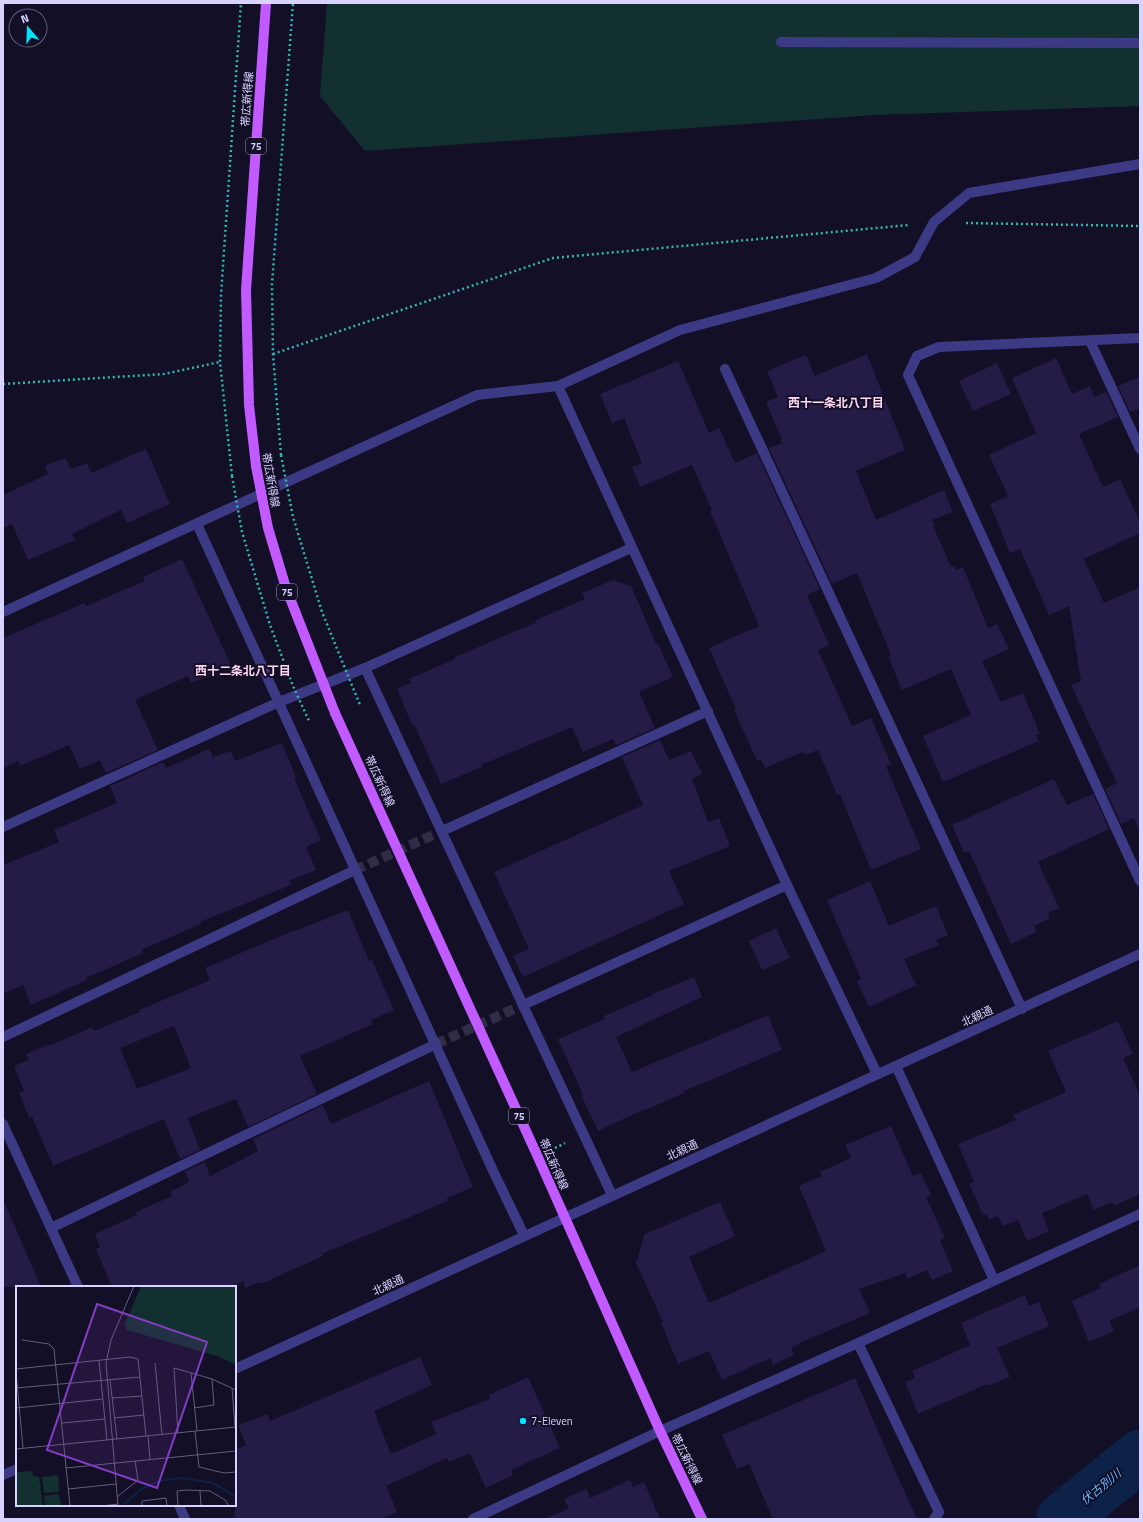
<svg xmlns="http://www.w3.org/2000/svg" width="1143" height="1522" font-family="'Titillium Web','Noto Sans JP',sans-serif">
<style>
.green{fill:#12302f}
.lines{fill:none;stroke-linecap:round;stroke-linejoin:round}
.river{stroke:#0c2248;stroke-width:52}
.building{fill:#241b47;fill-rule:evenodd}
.minor-tunnel{stroke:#312d47;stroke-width:10;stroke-dasharray:10 5;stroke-linecap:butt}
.path{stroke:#2fb8b0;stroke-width:2.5;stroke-dasharray:2 3;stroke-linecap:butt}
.service{stroke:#3d3a85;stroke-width:10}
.minor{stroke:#3d3a85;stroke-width:10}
.tertiary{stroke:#3d3a85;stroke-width:10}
.primary{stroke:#c25bff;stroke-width:10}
.path-bridge{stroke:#2fb8b0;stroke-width:2.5;stroke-dasharray:2 3;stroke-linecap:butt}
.primary-bridge{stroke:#c25bff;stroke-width:10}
.poi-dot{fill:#00e5ff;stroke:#130f26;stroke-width:1.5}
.labels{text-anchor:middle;stroke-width:4;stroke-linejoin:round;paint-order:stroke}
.shield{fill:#130f26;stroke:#9e99be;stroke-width:1}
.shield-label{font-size:10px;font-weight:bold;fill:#d9d4ff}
.street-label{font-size:11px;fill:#d9d4ff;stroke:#130f26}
.poi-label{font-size:11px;fill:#d9d4ff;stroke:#130f26;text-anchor:start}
.neighbourhood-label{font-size:12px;font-weight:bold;fill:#ffd6f0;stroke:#130f26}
.water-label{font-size:12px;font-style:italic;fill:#62b6ff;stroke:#130f26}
.inset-river{fill:none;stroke:#0c2248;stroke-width:2}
.inset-road{fill:none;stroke:#625e7d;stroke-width:1}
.view{fill:#843dc5;fill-opacity:0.15;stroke:#843dc5;stroke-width:2}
.inset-edge{fill:none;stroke:#d9d4ff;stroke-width:2}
</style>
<rect width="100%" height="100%" fill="#130f26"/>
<path class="green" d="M 327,3 L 1140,3 L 1140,106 L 874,115 L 365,151 L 320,96 Z"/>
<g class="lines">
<path class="river" d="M 1062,1519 L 1140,1456"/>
</g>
<g class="building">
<path d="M 867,354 L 905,450 L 856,471 L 876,520 L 944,490 L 953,512 L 932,520 L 935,526 L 933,526 L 951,567 L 954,566 L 956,570 L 963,567 L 988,628 L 997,624 L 1009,649 L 982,661 L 1001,702 L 1023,693 L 1040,734 L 1036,735 L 1039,741 L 943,782 L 923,736 L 971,715 L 951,669 L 902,690 L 888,656 L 891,655 L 857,573 L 832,584 L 769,448 L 782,443 L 780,440 L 782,440 L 766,402 L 778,397 L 767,371 L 806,355 L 815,376 Z"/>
<path d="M 1056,358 L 1072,394 L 1090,386 L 1094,397 L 1106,392 L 1118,417 L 1079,434 L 1103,487 L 1120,479 L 1140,522 L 1140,533 L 1084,559 L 1104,603 L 1140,587 L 1140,832 L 1134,818 L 1121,824 L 1105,789 L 1117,783 L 1071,685 L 1081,681 L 1069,606 L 1049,615 L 1020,549 L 1010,553 L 990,504 L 1008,496 L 989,455 L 1036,433 L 1012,378 Z"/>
<path d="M 678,361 L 709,433 L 719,428 L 735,463 L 757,453 L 820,589 L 807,595 L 829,645 L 818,650 L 852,726 L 871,718 L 891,764 L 886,766 L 921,849 L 871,870 L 840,794 L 837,795 L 818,750 L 805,755 L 803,752 L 765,768 L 761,759 L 757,761 L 734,710 L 736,709 L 709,648 L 759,626 L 710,511 L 712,510 L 692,465 L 640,487 L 632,467 L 642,463 L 624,418 L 612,423 L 600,394 Z"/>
<path d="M 997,363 L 1011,394 L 973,411 L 959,381 Z"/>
<path d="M 1140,377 L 1140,408 L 1130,412 L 1118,386 Z"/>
<path d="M 146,449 L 170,504 L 127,523 L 121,510 L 72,534 L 75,540 L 28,560 L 12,524 L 3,528 L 3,495 L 48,474 L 45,466 L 65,458 L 71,469 L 87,463 L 91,473 Z"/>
<path d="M 182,559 L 231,665 L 191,683 L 188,676 L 135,700 L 158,750 L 106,773 L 100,760 L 80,769 L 69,745 L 20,766 L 18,761 L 3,768 L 3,638 L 84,603 L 86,606 L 145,581 L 143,577 Z"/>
<path d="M 613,580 L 631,586 L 656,644 L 658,643 L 673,677 L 639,692 L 655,728 L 616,745 L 613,739 L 583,752 L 572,727 L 481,765 L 482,767 L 441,784 L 414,724 L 412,725 L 397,689 L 411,683 L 409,679 L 455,659 L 455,657 L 537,622 L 536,620 L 585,599 L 582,593 Z"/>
<path d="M 660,740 L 669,760 L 691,751 L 702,774 L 692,779 L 708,822 L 719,818 L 730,846 L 669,871 L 684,904 L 523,977 L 513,956 L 529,949 L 494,872 L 643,805 L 622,757 Z"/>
<path d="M 282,743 L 296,777 L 294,778 L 321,840 L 306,847 L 316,870 L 289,881 L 291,885 L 200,922 L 201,924 L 141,950 L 143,953 L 86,978 L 87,980 L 31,1005 L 23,985 L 3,994 L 3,865 L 59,842 L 54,830 L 117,803 L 110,786 L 163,762 L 166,768 L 209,749 L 213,757 L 231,751 L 235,761 Z"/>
<path d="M 1054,779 L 1067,805 L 1093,794 L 1109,829 L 1038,862 L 1059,908 L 1048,913 L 1050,918 L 1034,926 L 1036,932 L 1011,944 L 969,851 L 964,853 L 952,825 Z"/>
<path d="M 870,881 L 889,926 L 936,906 L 948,935 L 936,940 L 939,945 L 904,959 L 916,985 L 869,1007 L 857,981 L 861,979 L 827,900 Z"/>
<path d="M 348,910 L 369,961 L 372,960 L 394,1010 L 371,1020 L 373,1024 L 300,1056 L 317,1094 L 248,1127 L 236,1099 L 188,1118 L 200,1150 L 180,1159 L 164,1119 L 53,1166 L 32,1117 L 29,1118 L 19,1092 L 24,1091 L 14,1066 L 29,1060 L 26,1054 L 49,1044 L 49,1046 L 92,1027 L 94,1031 L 140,1012 L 139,1010 L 210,980 L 205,968 L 295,930 L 295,931 ZM 174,1026 L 191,1068 L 137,1089 L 120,1048 Z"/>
<path d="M 776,928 L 790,958 L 762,970 L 749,941 Z"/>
<path d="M 694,977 L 702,997 L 616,1037 L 632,1072 L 768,1015 L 782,1050 L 684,1091 L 684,1093 L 646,1110 L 645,1109 L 598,1131 L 581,1095 L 583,1095 L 558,1039 L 605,1019 L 604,1016 L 653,995 L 652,994 Z"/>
<path d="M 1118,1021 L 1133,1054 L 1123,1058 L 1140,1096 L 1140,1194 L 1114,1206 L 1112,1202 L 1094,1210 L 1087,1194 L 1042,1213 L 1049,1231 L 1027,1241 L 1018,1220 L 1003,1226 L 998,1216 L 989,1220 L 987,1214 L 983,1215 L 969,1184 L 974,1182 L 958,1144 L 1016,1120 L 1013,1115 L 1066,1092 L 1048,1051 Z"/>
<path d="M 429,1081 L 473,1187 L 447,1198 L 448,1201 L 322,1254 L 323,1256 L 261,1284 L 259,1282 L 246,1288 L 243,1281 L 231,1287 L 112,1287 L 96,1249 L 100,1247 L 95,1234 L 137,1215 L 136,1212 L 172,1196 L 170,1192 L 189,1182 L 185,1171 L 205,1162 L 210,1176 L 258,1151 L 253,1139 L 323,1105 L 331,1124 Z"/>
<path d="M 891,1126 L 913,1176 L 921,1173 L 931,1195 L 926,1197 L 945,1238 L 940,1240 L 953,1271 L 932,1280 L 927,1270 L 907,1279 L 905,1273 L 859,1289 L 870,1313 L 800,1343 L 800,1344 L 791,1348 L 794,1355 L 773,1365 L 770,1358 L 722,1380 L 709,1351 L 678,1364 L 661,1323 L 663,1322 L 636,1263 L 645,1234 L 720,1202 L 735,1236 L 689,1257 L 709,1303 L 764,1279 L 826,1251 L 799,1186 L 822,1176 L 820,1172 L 851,1158 L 845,1145 Z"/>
<path d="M 3,1199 L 41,1287 L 3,1287 Z"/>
<path d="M 1140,1265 L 1140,1307 L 1109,1321 L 1114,1331 L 1089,1342 L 1072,1301 L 1101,1288 L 1099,1284 Z"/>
<path d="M 1025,1295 L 1029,1306 L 1039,1302 L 1049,1326 L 997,1348 L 1010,1377 L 987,1386 L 987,1384 L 918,1414 L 905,1382 L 915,1378 L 912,1371 L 970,1345 L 961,1323 Z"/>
<path d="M 420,1357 L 432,1385 L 374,1411 L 391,1454 L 436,1434 L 431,1422 L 490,1399 L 489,1395 L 528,1377 L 560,1448 L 511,1470 L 513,1475 L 486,1488 L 470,1453 L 449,1462 L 447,1458 L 386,1486 L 397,1512 L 381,1519 L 235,1519 L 235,1450 L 246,1445 L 238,1425 L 268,1414 L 270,1421 Z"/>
<path d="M 855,1378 L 890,1459 L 917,1519 L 773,1519 L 749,1464 L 737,1469 L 722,1435 Z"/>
<path d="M 630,1480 L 633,1487 L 644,1482 L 660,1519 L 545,1519 L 569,1508 L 564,1499 L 586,1489 L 590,1498 Z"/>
</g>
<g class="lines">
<g class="minor-tunnel">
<path d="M 355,870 L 442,831"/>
<path d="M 436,1044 L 523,1005"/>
</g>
<g class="path">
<path d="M 966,223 L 1140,226"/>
<path d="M 273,354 L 553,258 L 909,225"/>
<path d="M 3,384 L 164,374 L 220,362"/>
<path d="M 281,455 L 273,354 L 272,284 L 293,3"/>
<path d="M 232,476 L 220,362 L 221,295 L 241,3"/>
<path d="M 555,1148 L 565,1143"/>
</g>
<g class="service">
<path d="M 781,42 L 1140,43"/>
<path d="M 558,386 L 680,330 L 876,278 L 915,257 L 934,222 L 969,193 L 1140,164"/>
</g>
<g class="minor">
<path d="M 1140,338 L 939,347 L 917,356 L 908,375 L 1140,881"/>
<path d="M 1090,341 L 1140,449"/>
<path d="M 725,369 L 1022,1009"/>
<path d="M 197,524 L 495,1175 L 524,1235"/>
<path d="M 3,612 L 477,395 L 558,386 L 787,885 L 877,1074"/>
<path d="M 365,668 L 612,1195"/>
<path d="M 3,827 L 279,702 L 365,668 L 631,548"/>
<path d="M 442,831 L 708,711"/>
<path d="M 523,1005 L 787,885"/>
<path d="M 3,1037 L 355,870"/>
<path d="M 896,1066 L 994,1280"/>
<path d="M 3,1124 L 78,1287"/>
<path d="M 51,1228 L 436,1044"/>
<path d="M 858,1343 L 939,1512 L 934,1519"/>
<path d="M 179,1505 L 185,1519"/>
<path d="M 473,1519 L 660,1431 L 858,1343 L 1140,1214"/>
</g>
<g class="tertiary">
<path d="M 235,1369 L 1140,954"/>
<path d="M 3,1475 L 17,1469"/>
</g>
<g class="primary">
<path d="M 256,466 L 249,405 L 246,290 L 266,3"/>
<path d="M 335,713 L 537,1155 L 660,1431 L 702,1519"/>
</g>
<g class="path-bridge">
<path d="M 281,455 L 293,517 L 322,612 L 360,705"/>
<path d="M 232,476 L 242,532 L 270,625 L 293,686 L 310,723"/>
</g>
<path class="primary-bridge" d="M 256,466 L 268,528 L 286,588 L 335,713"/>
</g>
<circle class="poi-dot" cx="523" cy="1421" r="4"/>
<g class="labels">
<g class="shield">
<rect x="246" y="138" width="20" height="16" rx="3"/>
<rect x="277" y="584" width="20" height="16" rx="3"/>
<rect x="509" y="1108" width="20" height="16" rx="3"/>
</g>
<g class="shield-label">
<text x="256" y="150">75</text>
<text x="287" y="596">75</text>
<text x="519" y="1120">75</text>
</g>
<g class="street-label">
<text transform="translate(247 99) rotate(-86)" y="4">帯広新得線</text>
<text transform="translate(271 480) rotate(80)" y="4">帯広新得線</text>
<text transform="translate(380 781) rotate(65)" y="4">帯広新得線</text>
<text transform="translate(977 1016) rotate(-25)" y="4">北親通</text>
<text transform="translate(682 1150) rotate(-25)" y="4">北親通</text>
<text transform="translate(554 1164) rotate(66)" y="4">帯広新得線</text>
<text transform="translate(388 1285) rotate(-25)" y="4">北親通</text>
<text transform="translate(687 1459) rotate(64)" y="4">帯広新得線</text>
</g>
<g class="poi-label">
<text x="531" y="1425">7-Eleven</text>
</g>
<g class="neighbourhood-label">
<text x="836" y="407">西十一条北八丁目</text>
<text x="243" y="675">西十二条北八丁目</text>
</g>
<g class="water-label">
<text transform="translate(1101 1487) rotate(-39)" y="4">伏古別川</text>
</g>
</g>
<g transform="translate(16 1286)">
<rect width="220" height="220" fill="#130f26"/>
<path d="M 125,0 L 220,0 L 220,79 L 201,70 L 111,44 L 109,38 ZM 16,185 L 17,190 L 23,191 L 27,220 L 0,220 L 0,186 ZM 42,189 L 43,206 L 28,207 L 26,191 ZM 43,208 L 45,220 L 29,220 L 28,210 Z" fill="#12302f"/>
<path class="inset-river" d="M 106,220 L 127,202 L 143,195 L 166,192 L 197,197 L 220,211"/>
<path class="inset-road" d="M 6,54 L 33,58 L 38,63 L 54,220M 83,75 L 91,154M 139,77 L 146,149M 0,83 L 114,71 L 122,73 L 130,150M 0,86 L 7,162M 175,87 L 181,145M 196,93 L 220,104M 94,94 L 101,153M 0,102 L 124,91M 216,102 L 219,141M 96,112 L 126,110M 0,122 L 87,113M 98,132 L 128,129M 46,137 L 89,133M 179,145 L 183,181 L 208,187 L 220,186M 162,147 L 158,82 L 196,93 L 198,119 L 178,122M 132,150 L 134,174M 0,163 L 220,141M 50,182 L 220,165M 52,203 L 100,198M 184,205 L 185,220M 101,211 L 122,194 L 119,175M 86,220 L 102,218M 102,220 L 90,77 L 95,54 L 118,0M 126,220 L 126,215 L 150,212 L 151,220M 162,220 L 161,205 L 170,204 L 194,205 L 209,214 L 213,220"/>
<path class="view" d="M 81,18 L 191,56 L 141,202 L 31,164 Z"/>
<rect width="220" height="220" class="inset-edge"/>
</g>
<rect width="1143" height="1522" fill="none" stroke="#d9d4ff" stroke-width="8"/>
<g transform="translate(28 28) rotate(341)"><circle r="19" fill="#130f26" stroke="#625e7d"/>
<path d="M0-3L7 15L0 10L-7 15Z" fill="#00e5ff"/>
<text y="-6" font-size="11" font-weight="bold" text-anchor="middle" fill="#d9d4ff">N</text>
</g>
</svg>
